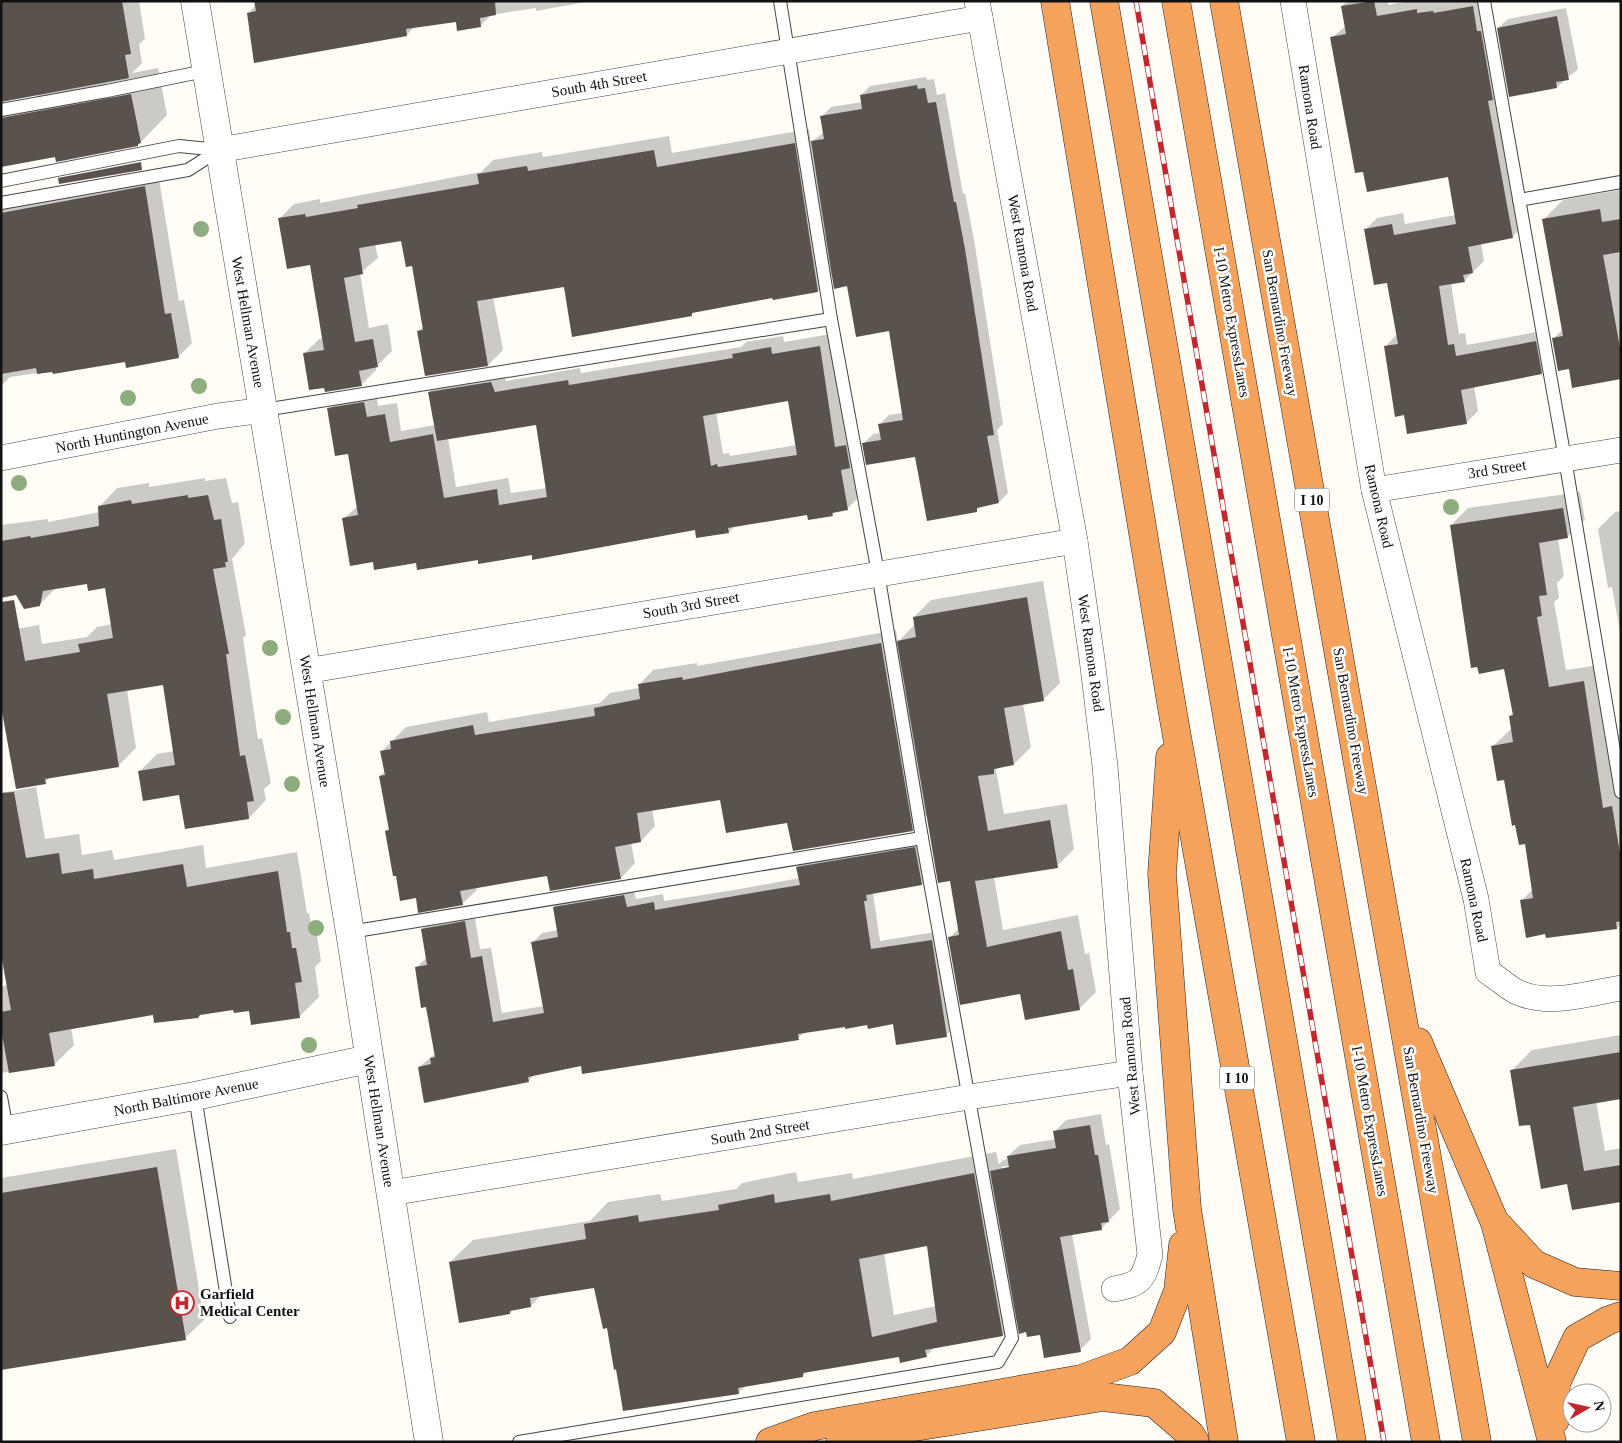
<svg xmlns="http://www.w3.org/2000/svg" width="1622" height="1443" font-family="Georgia,serif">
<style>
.shadow{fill:#0003;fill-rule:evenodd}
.building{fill:#5a524d;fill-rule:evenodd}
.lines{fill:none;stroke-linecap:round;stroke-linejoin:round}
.service-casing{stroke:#444;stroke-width:14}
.minor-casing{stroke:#444;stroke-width:26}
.tertiary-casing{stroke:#444;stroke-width:29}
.motorway-casing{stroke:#222;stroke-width:29}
.service{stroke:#fff;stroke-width:12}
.minor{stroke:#fff;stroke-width:25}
.tertiary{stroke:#fff;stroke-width:28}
.motorway{stroke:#f5a25d;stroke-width:28}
.rail-casing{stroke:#c4262e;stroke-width:5.5}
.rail{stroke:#fff;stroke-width:4;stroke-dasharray:11;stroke-linecap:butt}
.tree{fill:#8dad7f}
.labels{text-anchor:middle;stroke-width:5;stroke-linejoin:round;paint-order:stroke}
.shield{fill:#fff;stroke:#585858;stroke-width:1}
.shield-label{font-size:14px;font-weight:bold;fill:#111}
.street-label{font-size:15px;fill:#111;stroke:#fff}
.poi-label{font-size:15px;font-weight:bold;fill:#111;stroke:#fff;text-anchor:start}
</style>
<rect width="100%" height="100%" fill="#fffdf5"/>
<g class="shadow">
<path d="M 1,1 L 139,1 L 145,39 L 139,44 L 142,63 L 132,73 L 158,68 L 167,115 L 138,145 L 1,165 L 1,105 L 34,99 L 39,94 Z"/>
<path d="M 255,1 L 591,1 L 536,11 L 536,8 L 491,15 L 480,26 L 457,20 L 414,27 L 407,35 L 248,13 L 256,5 Z"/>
<path d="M 1347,1 L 1388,1 L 1388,5 L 1409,1 L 1485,1 L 1524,226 L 1512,237 L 1481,243 L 1484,261 L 1464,281 L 1451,283 L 1459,334 L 1465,333 L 1467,345 L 1547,330 L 1553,361 L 1541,373 L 1474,386 L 1478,411 L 1466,423 L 1405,414 L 1385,347 L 1397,334 L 1388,281 L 1365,230 L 1377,218 L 1403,213 L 1405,224 L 1456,215 L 1449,176 L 1331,38 L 1346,26 L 1342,6 Z"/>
<path d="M 1566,8 L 1578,69 L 1557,87 L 1498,28 L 1508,19 Z"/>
<path d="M 926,77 L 927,80 L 934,79 L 937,95 L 945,93 L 963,194 L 965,193 L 974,240 L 1003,424 L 997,430 L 1008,493 L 999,502 L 981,506 L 976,510 L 916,455 L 864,443 L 873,434 L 881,433 L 880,424 L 889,415 L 903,413 L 890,330 L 848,285 L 833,275 L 818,291 L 774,299 L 773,296 L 695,311 L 692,314 L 565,286 L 493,297 L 503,350 L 488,365 L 418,331 L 424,326 L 413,265 L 402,239 L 375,244 L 378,258 L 360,273 L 369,328 L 388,324 L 392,351 L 376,367 L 376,370 L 361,385 L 304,354 L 319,339 L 324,338 L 311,264 L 279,219 L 294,204 L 320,199 L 320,203 L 481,172 L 493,160 L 542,152 L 543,157 L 669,136 L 672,153 L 809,129 L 811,142 L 824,132 L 822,116 L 831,107 L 862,102 L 861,95 L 870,86 Z"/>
<path d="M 158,173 L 179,301 L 184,300 L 192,343 L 178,357 L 126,360 L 10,377 L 1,386 L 1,202 Z"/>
<path d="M 1619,190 L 1621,202 L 1621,378 L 1570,367 L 1553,339 L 1563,329 L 1544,219 L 1563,200 Z"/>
<path d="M 831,334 L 859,497 L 847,509 L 836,511 L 832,515 L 808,514 L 735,526 L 729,532 L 697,537 L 696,529 L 533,554 L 417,562 L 374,560 L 343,519 L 358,506 L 349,453 L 329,409 L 341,397 L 376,391 L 378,406 L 397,403 L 401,431 L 435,425 L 429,392 L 441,380 L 503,370 L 506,381 L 580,368 L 581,373 L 741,347 L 746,342 L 783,336 L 784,342 ZM 789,400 L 797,445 L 730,456 L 729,453 L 723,454 L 716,412 ZM 537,424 L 547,488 L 511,493 L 508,478 L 456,487 L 448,438 Z"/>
<path d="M 205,478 L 205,481 L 226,478 L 232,503 L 238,502 L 245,543 L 232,559 L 246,635 L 243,638 L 258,739 L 262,738 L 271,783 L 264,789 L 266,800 L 249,818 L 180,794 L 139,772 L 157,754 L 174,751 L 164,684 L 127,690 L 136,748 L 118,766 L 52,776 L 45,782 L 10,630 L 39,625 L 42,644 L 87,637 L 97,627 L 112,624 L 106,587 L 88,583 L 56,588 L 39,605 L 17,594 L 1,597 L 1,525 L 48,519 L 48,522 L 100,512 L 100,506 L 117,488 L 149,483 L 149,487 Z"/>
<path d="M 1580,492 L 1585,520 L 1567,537 L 1558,539 L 1564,576 L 1557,583 L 1559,598 L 1554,602 L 1566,670 L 1599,665 L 1621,767 L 1621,924 L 1617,928 L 1547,937 L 1546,933 L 1521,901 L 1533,889 L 1526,843 L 1493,746 L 1512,728 L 1510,716 L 1514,713 L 1505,668 L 1451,525 L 1468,508 Z"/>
<path d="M 1621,511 L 1621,637 L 1612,587 L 1608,588 L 1598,529 L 1615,512 Z"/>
<path d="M 1043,581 L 1060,683 L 1043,700 L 1023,704 L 1031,747 L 1014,764 L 1000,766 L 996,770 L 1004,814 L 1067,804 L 1074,849 L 1057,866 L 994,877 L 1003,930 L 1078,915 L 1085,954 L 1089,953 L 1096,992 L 1079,1009 L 1021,993 L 949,938 L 959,928 L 951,879 L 928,814 L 912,830 L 788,821 L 721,798 L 652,809 L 655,826 L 641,841 L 631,843 L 635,863 L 621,878 L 548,875 L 476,887 L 477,890 L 462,904 L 417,897 L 386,831 L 390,828 L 380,776 L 385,771 L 382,751 L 406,727 L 487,712 L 489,722 L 600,703 L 610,693 L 639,688 L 639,685 L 653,670 L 697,663 L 697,666 L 896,630 L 898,642 L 915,624 L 914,617 L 931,600 Z"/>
<path d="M 36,787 L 45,839 L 79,834 L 82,855 L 112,850 L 114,860 L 203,845 L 206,868 L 297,852 L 307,913 L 309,913 L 312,929 L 316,929 L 321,961 L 315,967 L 319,997 L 299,1017 L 234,1009 L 154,1014 L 71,1028 L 74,1045 L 55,1064 L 1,1073 L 1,987 L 8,985 L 1,793 Z"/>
<path d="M 924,839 L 931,875 L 922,884 L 873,893 L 880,941 L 941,931 L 956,1026 L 946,1035 L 894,1023 L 846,1025 L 805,1032 L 798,1038 L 582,1065 L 535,1074 L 528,1081 L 419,1067 L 436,1053 L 417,967 L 426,958 L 422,929 L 432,920 L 474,913 L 480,949 L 491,948 L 502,1013 L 544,1006 L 533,942 L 542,933 L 558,930 L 554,907 L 563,898 L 633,887 L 636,899 L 663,894 L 664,901 L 734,890 L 800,878 L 797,867 L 807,858 Z"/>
<path d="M 1621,1035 L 1621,1097 L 1596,1101 L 1605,1151 L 1621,1148 L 1621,1201 L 1568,1183 L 1531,1123 L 1511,1071 L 1532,1050 Z"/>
<path d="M 1101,1114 L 1106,1145 L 1109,1144 L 1120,1209 L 1101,1229 L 1072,1234 L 1091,1339 L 1080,1350 L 1041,1333 L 1027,1331 L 1018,1320 L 1003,1335 L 935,1347 L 926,1356 L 900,1356 L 808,1370 L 803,1376 L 745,1386 L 738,1393 L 624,1410 L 607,1326 L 595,1287 L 541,1295 L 531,1306 L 515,1308 L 510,1313 L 450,1262 L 473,1240 L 590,1221 L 608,1202 L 660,1194 L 662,1201 L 736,1189 L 742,1183 L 796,1172 L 798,1182 L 852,1173 L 853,1179 L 996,1152 L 999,1164 L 1003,1160 L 1009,1159 L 1008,1156 L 1020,1145 L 1056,1139 L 1054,1132 L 1066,1120 ZM 1015,1165 L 1002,1170 L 1002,1167 ZM 928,1245 L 936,1306 L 894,1315 L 884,1253 Z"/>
<path d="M 176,1149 L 204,1320 L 185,1338 L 1,1369 L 1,1178 Z"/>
</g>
<g class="building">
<path d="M 1,1 L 122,1 L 131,54 L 125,55 L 129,78 L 1,102 Z"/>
<path d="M 254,1 L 495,1 L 496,15 L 480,18 L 481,27 L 457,31 L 456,22 L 406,29 L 407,36 L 254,63 L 247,13 L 256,11 Z"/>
<path d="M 1374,1 L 1377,16 L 1417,9 L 1417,13 L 1433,11 L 1434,13 L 1473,6 L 1477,31 L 1481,31 L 1493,100 L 1488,101 L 1513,238 L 1468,247 L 1473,273 L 1463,275 L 1465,282 L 1439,286 L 1448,345 L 1454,344 L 1456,356 L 1536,341 L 1542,374 L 1461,390 L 1467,424 L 1407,434 L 1404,415 L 1395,417 L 1384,346 L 1398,344 L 1387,283 L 1374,285 L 1364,229 L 1392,224 L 1394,235 L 1456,224 L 1448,177 L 1367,192 L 1363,172 L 1355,173 L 1330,37 L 1346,34 L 1341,6 Z"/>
<path d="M 1557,16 L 1569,80 L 1556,82 L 1557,88 L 1509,97 L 1497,28 Z"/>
<path d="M 917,85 L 918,89 L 925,88 L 928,103 L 936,102 L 954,202 L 956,202 L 965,249 L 994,435 L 987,436 L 999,503 L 977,508 L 977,512 L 927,521 L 915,457 L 866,465 L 862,443 L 881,440 L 878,424 L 903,420 L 889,331 L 856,337 L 847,286 L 834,289 L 811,141 L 824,139 L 820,116 L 862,109 L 860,95 Z"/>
<path d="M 131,94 L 141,143 L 138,144 L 138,146 L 56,162 L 55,157 L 1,167 L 1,118 Z"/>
<path d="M 795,143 L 818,292 L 773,300 L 772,298 L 692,313 L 692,316 L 572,337 L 564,287 L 477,301 L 488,366 L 425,376 L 417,331 L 423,330 L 412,266 L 406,267 L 401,241 L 359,248 L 363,274 L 344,278 L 355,342 L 373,339 L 378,367 L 359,371 L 362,386 L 325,392 L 324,388 L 309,390 L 303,353 L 324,350 L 310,265 L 287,269 L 278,218 L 305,214 L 306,217 L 358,208 L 357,205 L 479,184 L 477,174 L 527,166 L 528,171 L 654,150 L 657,167 Z"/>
<path d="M 141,162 L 142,170 L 59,184 L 58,178 Z"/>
<path d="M 145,186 L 165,314 L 171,313 L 179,358 L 126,368 L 125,362 L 53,374 L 52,372 L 37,374 L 36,368 L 1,374 L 1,213 Z"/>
<path d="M 1600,209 L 1602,222 L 1621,219 L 1621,252 L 1603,255 L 1621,353 L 1621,379 L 1572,388 L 1569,369 L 1558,371 L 1552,338 L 1563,336 L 1542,219 Z"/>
<path d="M 820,346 L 835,447 L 846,445 L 850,468 L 841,470 L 848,510 L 832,513 L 833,516 L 808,520 L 807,515 L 728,528 L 729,533 L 696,538 L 695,530 L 532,560 L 532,555 L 478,564 L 478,560 L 417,570 L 416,563 L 374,570 L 373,562 L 350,566 L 342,518 L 358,515 L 348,454 L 335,456 L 327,408 L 364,402 L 367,417 L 385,414 L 390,442 L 433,434 L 444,498 L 497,489 L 499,505 L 547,497 L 536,425 L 437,441 L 428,392 L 491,382 L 495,392 L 568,380 L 569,385 L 733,358 L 732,354 L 771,347 L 772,354 ZM 788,401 L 797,455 L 718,467 L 717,464 L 711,466 L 703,416 Z"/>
<path d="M 188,495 L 188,498 L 208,495 L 214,520 L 221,519 L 228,562 L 225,562 L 226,567 L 213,569 L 229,654 L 226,654 L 240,756 L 245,755 L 254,801 L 247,802 L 249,819 L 185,829 L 179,795 L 143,801 L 138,771 L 175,765 L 163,685 L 107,694 L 119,767 L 45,779 L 46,784 L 16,789 L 1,706 L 1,602 L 14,600 L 25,661 L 80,652 L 78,644 L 113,638 L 105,588 L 88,591 L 87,584 L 43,591 L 40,606 L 24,609 L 16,595 L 1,598 L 1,541 L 30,536 L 31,538 L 99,526 L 98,506 L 131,500 L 132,504 Z"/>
<path d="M 1563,508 L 1568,538 L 1539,543 L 1547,595 L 1539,596 L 1542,616 L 1537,617 L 1549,687 L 1584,681 L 1603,808 L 1612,806 L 1621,859 L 1621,921 L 1616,922 L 1617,929 L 1546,938 L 1545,934 L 1526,938 L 1520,900 L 1533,898 L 1525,844 L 1519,845 L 1515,825 L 1512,826 L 1504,780 L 1497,781 L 1491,746 L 1513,742 L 1509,716 L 1513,715 L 1504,669 L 1479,674 L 1477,667 L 1471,668 L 1450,525 Z"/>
<path d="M 1027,597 L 1044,701 L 1004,708 L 1014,765 L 994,769 L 994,774 L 978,776 L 988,831 L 1050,820 L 1058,868 L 975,881 L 987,947 L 1061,931 L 1068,970 L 1073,969 L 1080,1010 L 1025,1020 L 1020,994 L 960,1005 L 948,937 L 959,935 L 950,881 L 938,883 L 897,641 L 916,637 L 913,617 Z"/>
<path d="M 881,643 L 913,831 L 793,851 L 787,823 L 726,833 L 720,800 L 637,813 L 641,842 L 615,847 L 621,879 L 550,891 L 547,876 L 517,881 L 460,891 L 463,905 L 418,913 L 416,898 L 400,901 L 396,876 L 393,876 L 385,831 L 389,830 L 379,776 L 385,775 L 380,751 L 391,749 L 390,741 L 473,725 L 475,735 L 595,716 L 594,708 L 640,699 L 638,684 L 682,677 L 683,680 Z"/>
<path d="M 14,792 L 26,858 L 59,853 L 62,874 L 93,869 L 94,879 L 183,864 L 187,887 L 278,871 L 287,932 L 290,932 L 292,948 L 296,948 L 302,982 L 295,983 L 300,1018 L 251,1025 L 249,1011 L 234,1013 L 233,1010 L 200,1015 L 198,1018 L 154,1023 L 153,1015 L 49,1033 L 55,1066 L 9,1073 L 1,1029 L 1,1012 L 11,1010 L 1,954 L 1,793 Z"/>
<path d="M 915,847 L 922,885 L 866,895 L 867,901 L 864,901 L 871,949 L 932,940 L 947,1037 L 896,1045 L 893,1024 L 868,1029 L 867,1025 L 845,1029 L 845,1027 L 798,1034 L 799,1040 L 582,1074 L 581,1066 L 528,1077 L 529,1082 L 424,1103 L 418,1067 L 431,1064 L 430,1058 L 435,1057 L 426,1007 L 421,1008 L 415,967 L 427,965 L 421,929 L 465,921 L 471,958 L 482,956 L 493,1022 L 544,1013 L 531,942 L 558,937 L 553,907 L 624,895 L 627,907 L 654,902 L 655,910 L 746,894 L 800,885 L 796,867 Z"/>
<path d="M 1621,1052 L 1621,1099 L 1573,1107 L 1584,1171 L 1621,1165 L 1621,1202 L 1572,1210 L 1567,1184 L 1541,1189 L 1530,1125 L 1519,1126 L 1510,1070 Z"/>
<path d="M 1090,1125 L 1095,1155 L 1098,1155 L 1109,1222 L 1101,1223 L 1102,1230 L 1060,1237 L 1081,1352 L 1044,1358 L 1040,1335 L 1027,1337 L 1026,1332 L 1019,1334 L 990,1171 L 1009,1167 L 1007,1156 L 1056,1148 L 1053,1131 Z"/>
<path d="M 157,1167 L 186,1340 L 1,1370 L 1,1193 Z"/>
<path d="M 974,1173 L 1003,1336 L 925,1350 L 927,1357 L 900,1363 L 899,1357 L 803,1373 L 803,1377 L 738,1388 L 739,1394 L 623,1411 L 616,1369 L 614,1370 L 607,1328 L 603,1329 L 594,1288 L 530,1298 L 531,1307 L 510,1311 L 510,1314 L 459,1323 L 449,1262 L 586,1239 L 584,1224 L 638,1215 L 639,1222 L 719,1210 L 718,1205 L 774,1194 L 775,1203 L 830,1194 L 831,1201 ZM 927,1246 L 937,1322 L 872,1337 L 859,1259 Z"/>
</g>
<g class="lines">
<g class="service-casing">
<g id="service">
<path d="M 1484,1 L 1565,459 L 1621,792"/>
<path d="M 1,110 L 107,91 L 205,71"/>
<path d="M 1,181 L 179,146 L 219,150"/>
<path d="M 1519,200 L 1621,182"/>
<path d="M 1,203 L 188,170 L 219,150"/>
<path d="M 264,410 L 831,319"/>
<path d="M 350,932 L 922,838"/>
<path d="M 195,1096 L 230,1317"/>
<path d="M 1,1097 L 7,1130"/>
<path d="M 519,1442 L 998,1362 L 1012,1338 L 922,838 L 878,573 L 831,319 L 780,1"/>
</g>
</g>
<g class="minor-casing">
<g id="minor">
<path d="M 977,1 L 1075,541 L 1092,659 L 1105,766 L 1130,1073 L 1150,1255 C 1143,1281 1140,1284 1114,1289"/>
<path d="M 1293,1 L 1374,490 L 1476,899 L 1488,972 C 1498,978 1507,987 1517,992 C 1549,1007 1588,993 1621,988"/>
<path d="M 219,150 L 980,18"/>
<path d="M 1,458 L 218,416 L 264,410"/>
<path d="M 1374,490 L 1621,450"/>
<path d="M 306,671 L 1075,541"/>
<path d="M 391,1193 L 969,1097 L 1130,1073"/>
</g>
</g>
<g class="tertiary-casing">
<g id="tertiary">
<path d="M 195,1 L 350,932 L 429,1442"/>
<path d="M 1,1131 L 195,1096 L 369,1059"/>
</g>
</g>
<g class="motorway-casing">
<g id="motorway">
<path d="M 1055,1 L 1173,714 L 1301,1442"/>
<path d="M 1104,1 L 1352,1442"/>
<path d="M 1176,1 L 1426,1442"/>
<path d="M 1224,1 L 1477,1442"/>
<path d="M 1170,757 L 1162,874 L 1187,1209 L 1224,1442"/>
<path d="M 1418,1042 L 1495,1223 L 1552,1442"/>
<path d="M 1498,1225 L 1534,1264 L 1575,1282 L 1621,1286"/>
<path d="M 1555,1420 L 1556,1383 L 1577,1338 L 1609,1320 L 1621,1316"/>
<path d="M 770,1442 L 815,1426 L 1081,1379 L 1130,1361 L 1162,1332 L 1178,1291 L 1183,1245"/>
<path d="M 840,1442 L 870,1434 L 1103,1397 L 1154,1403 L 1190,1434 L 1195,1442"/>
</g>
</g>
<use href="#service" class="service"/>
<use href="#minor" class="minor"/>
<use href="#tertiary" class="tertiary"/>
<use href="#motorway" class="motorway"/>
<g class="rail-casing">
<path id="rail" d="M 1136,1 L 1384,1442"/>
</g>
<use href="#rail" class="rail"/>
</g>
<g class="tree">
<circle cx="201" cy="229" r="8"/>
<circle cx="199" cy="386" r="8"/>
<circle cx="128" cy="398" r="8"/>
<circle cx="19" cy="483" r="8"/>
<circle cx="1451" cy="507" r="8"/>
<circle cx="270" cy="648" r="8"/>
<circle cx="283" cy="717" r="8"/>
<circle cx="292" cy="784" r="8"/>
<circle cx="316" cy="928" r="8"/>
<circle cx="309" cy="1045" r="8"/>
</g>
<defs>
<g id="hospital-ring" transform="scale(1.25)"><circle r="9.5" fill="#fff" stroke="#c4262e" stroke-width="1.5"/><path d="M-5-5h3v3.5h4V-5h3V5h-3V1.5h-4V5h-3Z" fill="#c4262e"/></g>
</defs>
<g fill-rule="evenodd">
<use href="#hospital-ring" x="182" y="1303"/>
</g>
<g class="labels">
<g class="shield">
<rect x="1294.5" y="488.5" width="35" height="23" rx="4"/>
<rect x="1219.5" y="1066.5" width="35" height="23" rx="4"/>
</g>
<g class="shield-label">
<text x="1312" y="505">I 10</text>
<text x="1237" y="1083">I 10</text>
</g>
<g class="street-label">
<text transform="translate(599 84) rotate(-10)" y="5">South 4th Street</text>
<text transform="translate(1310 107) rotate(81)" y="5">Ramona Road</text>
<text transform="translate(1023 253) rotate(80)" y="5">West Ramona Road</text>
<text transform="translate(248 322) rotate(80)" y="5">West Hellman Avenue</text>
<text transform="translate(1232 322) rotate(80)" y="5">I-10 Metro ExpressLanes</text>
<text transform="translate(1280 323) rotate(80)" y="5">San Bernardino Freeway</text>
<text transform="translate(132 433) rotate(-11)" y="5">North Huntington Avenue</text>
<text transform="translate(1497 469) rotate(-9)" y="5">3rd Street</text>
<text transform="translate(1379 506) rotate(77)" y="5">Ramona Road</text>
<text transform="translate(691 605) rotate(-10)" y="5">South 3rd Street</text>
<text transform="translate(1091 653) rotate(82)" y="5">West Ramona Road</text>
<text transform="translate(315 721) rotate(81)" y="5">West Hellman Avenue</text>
<text transform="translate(1351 721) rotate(80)" y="5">San Bernardino Freeway</text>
<text transform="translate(1301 722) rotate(80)" y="5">I-10 Metro ExpressLanes</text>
<text transform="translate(1474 900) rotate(78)" y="5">Ramona Road</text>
<text transform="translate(1130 1056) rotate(-95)" y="5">West Ramona Road</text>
<text transform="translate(186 1097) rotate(-11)" y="5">North Baltimore Avenue</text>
<text transform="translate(1421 1120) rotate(80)" y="5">San Bernardino Freeway</text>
<text transform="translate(379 1121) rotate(81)" y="5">West Hellman Avenue</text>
<text transform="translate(1370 1121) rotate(80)" y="5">I-10 Metro ExpressLanes</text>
<text transform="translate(760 1132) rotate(-9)" y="5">South 2nd Street</text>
</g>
<g class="poi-label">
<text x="200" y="1299">Garfield<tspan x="200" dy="17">Medical Center</tspan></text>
</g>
</g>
<rect width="1622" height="1443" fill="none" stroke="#111111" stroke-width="5"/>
<g transform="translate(1587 1408) rotate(81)"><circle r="24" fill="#ffffff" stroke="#a0a0a0"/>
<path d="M0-4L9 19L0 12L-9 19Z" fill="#c4262e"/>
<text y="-8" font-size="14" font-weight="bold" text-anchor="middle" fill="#111111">N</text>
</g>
</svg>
